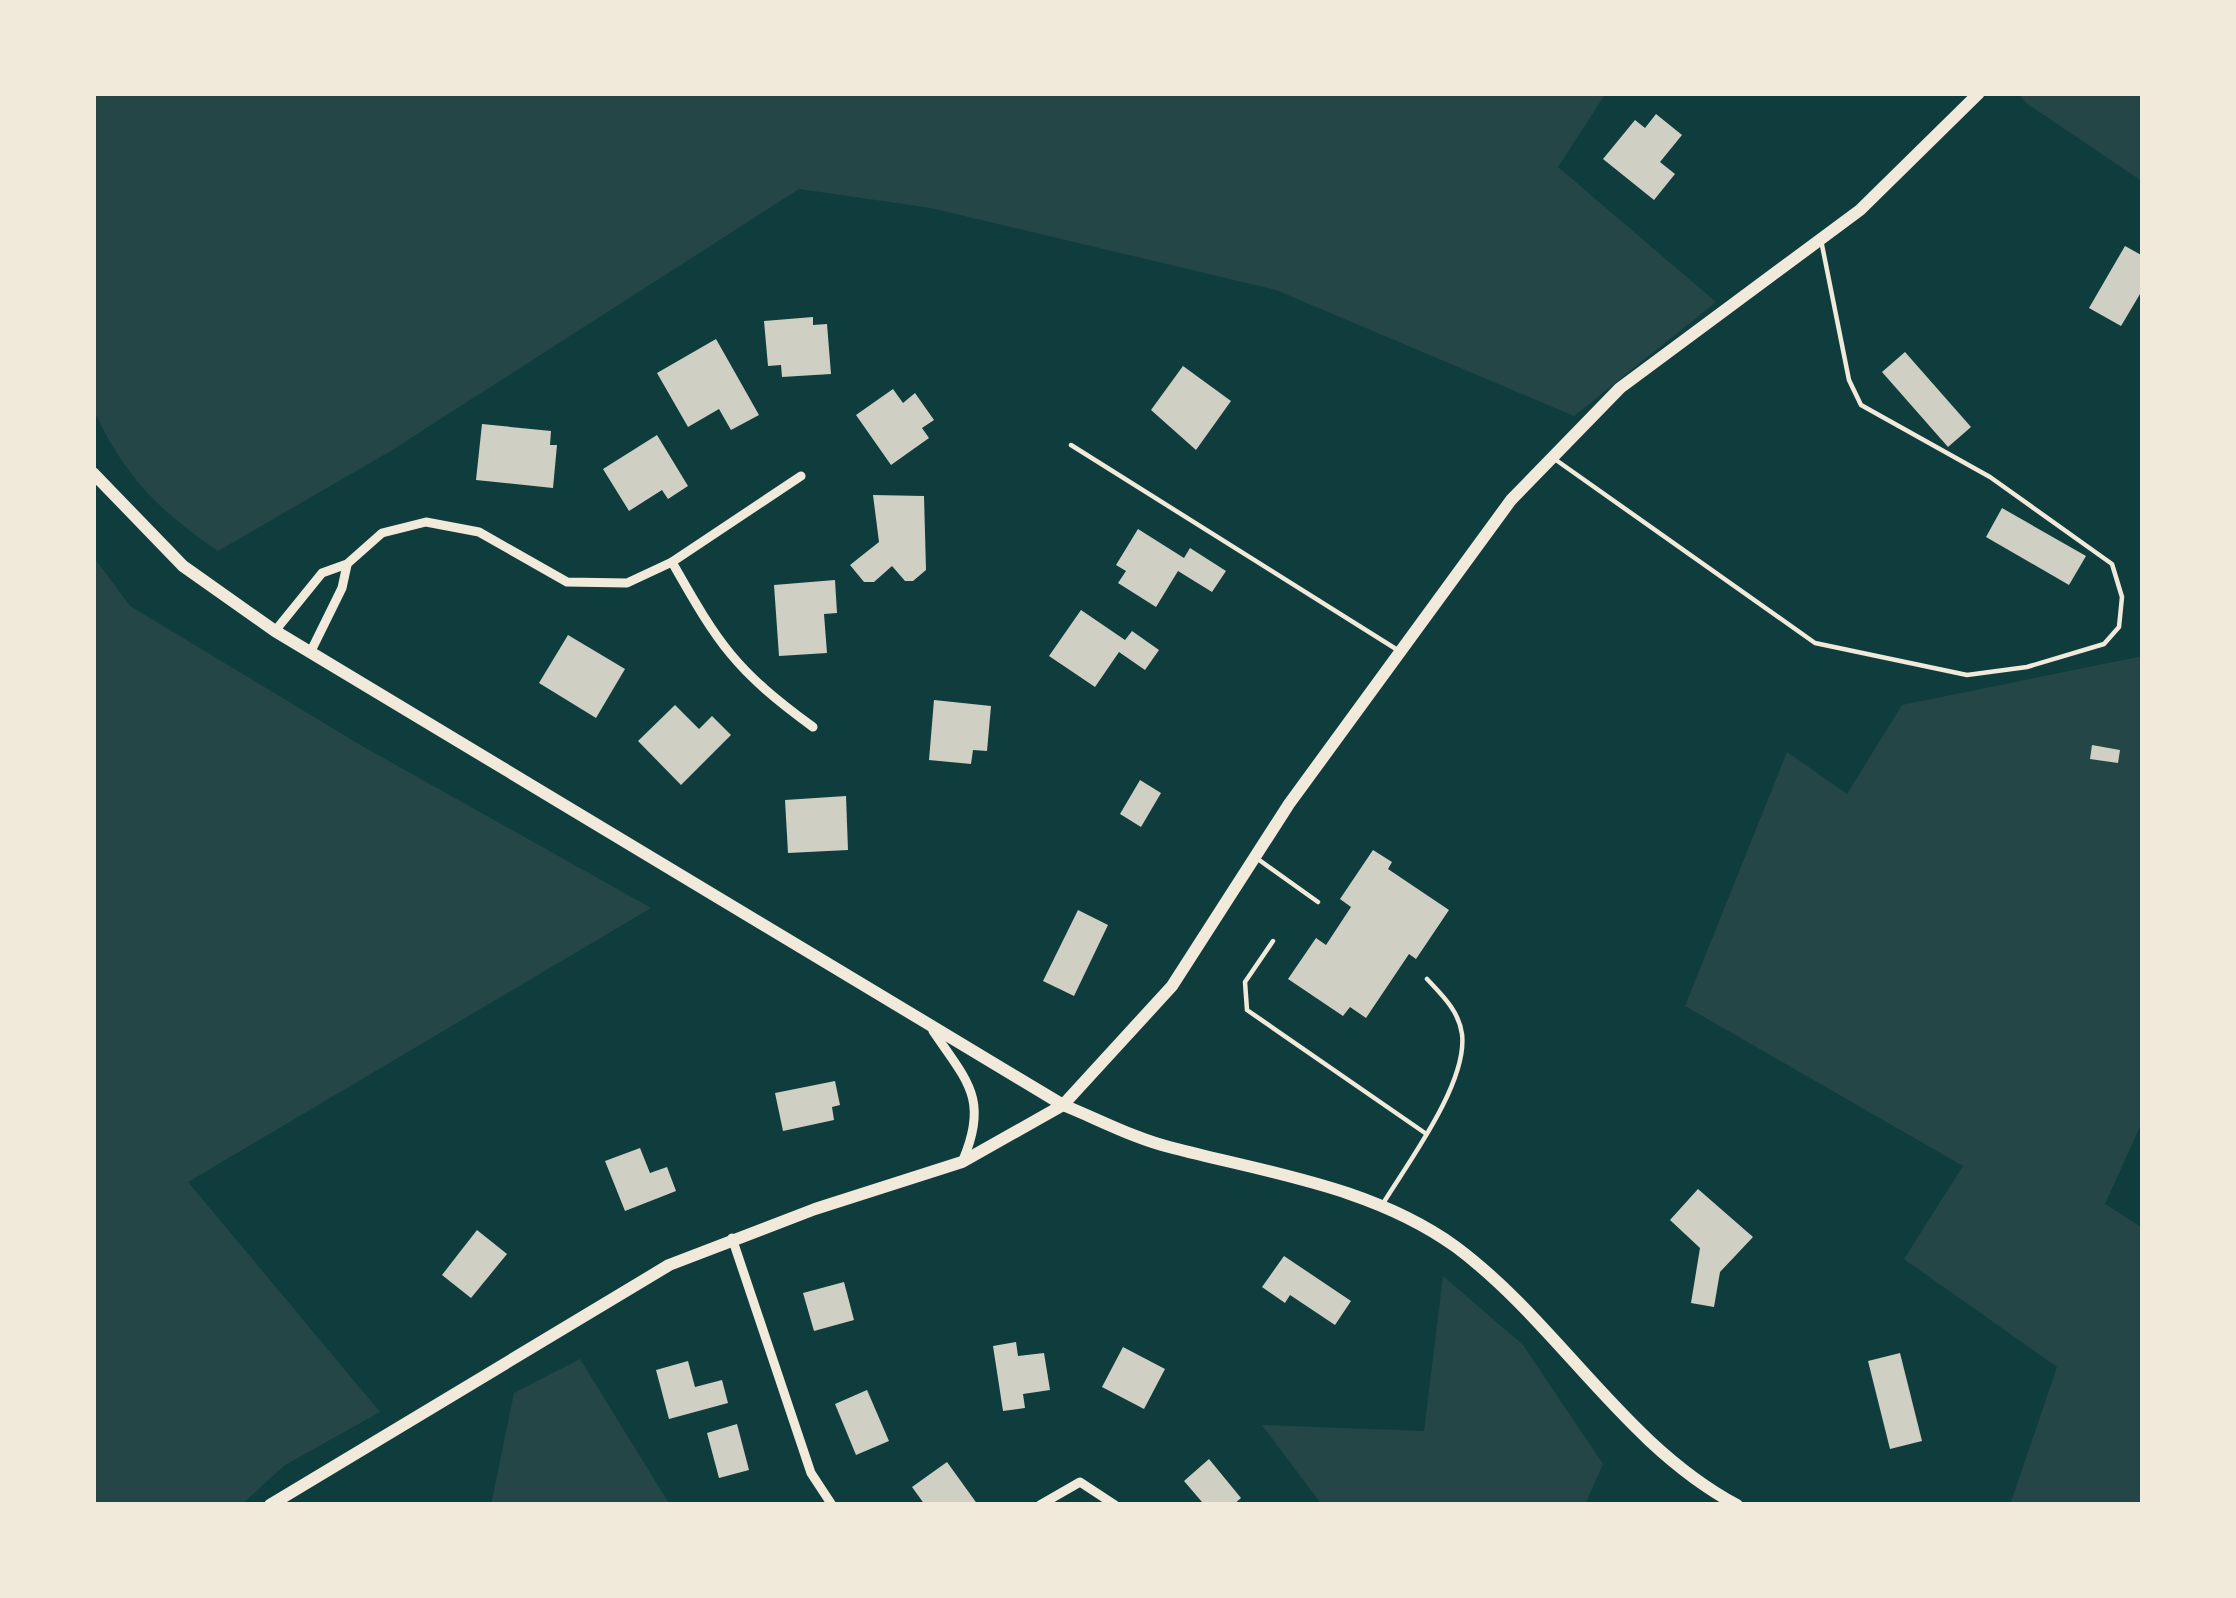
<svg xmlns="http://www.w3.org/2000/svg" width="2236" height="1598" font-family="'DejaVu Sans',sans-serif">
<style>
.green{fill:#244646}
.building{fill:#cfcfc3}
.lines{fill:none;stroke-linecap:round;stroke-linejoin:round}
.service{stroke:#f1e9da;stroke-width:4.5}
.minor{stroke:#f1e9da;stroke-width:9}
.tertiary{stroke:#f1e9da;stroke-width:12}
</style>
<rect width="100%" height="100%" fill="#0f3d3e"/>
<g class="green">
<path d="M 93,93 L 1606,93 L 1558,167 L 1716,302 L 1574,416 L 1276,290 L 931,208 L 799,189 L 389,452 L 218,551 C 159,511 123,475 93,408 Z"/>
<path d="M 2018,93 L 2143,93 L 2143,182 L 2026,103 Z"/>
<path d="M 93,556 L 130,606 L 362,746 L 651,908 L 188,1182 L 380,1412 L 285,1465 L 241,1505 L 93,1505 Z"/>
<path d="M 2143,656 L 2143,1120 L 2105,1204 L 2143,1228 L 2143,1505 L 2010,1505 L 2057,1367 L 1904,1259 L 1963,1166 L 1685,1006 L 1787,752 L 1847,794 L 1902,705 Z"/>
<path d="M 1443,1276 L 1523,1345 L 1603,1464 L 1585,1505 L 1322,1505 L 1262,1425 L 1424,1431 Z"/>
<path d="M 580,1359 L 670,1505 L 491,1505 L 514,1393 Z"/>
</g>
<g class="building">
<path d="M 1656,114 L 1682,135 L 1660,162 L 1675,174 L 1654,200 L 1603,159 L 1635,120 L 1645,128 Z"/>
<path d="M 2125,246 L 2143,256 L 2143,289 L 2121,326 L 2089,308 Z"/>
<path d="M 813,317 L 813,325 L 827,324 L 831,374 L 782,377 L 781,365 L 768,366 L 764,321 Z"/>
<path d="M 716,339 L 759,415 L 731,430 L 719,409 L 688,427 L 657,373 Z"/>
<path d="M 1905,352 L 1971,427 L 1948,447 L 1882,372 Z"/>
<path d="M 1183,366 L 1231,401 L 1196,450 L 1151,410 Z"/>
<path d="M 893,389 L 903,403 L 915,393 L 934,420 L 922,428 L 929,438 L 891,465 L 856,415 Z"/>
<path d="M 482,424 L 551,431 L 550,445 L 557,445 L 553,488 L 476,480 Z"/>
<path d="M 657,435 L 688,486 L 668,499 L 662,490 L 629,511 L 603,469 Z"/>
<path d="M 873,495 L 924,496 L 926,570 L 913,581 L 905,581 L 892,566 L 874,582 L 864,582 L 850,565 L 879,542 Z"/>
<path d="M 2002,508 L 2086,556 L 2069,585 L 1986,537 Z"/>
<path d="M 1138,529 L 1184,558 L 1190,548 L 1226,571 L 1212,592 L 1178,571 L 1156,607 L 1118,583 L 1126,571 L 1116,565 Z"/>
<path d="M 835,580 L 837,613 L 824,614 L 827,653 L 779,656 L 774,585 Z"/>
<path d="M 1081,610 L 1125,640 L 1132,631 L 1159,650 L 1145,670 L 1119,652 L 1095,687 L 1049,656 Z"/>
<path d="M 568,635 L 625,669 L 596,718 L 539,683 Z"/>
<path d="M 934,700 L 991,706 L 987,751 L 973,750 L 971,764 L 929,760 Z"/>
<path d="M 675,705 L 699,729 L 712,716 L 731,735 L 681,785 L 638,741 Z"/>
<path d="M 2092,745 L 2120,750 L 2118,763 L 2090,759 Z"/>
<path d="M 1140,780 L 1161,793 L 1141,827 L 1120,814 Z"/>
<path d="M 846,796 L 848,850 L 788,853 L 785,800 Z"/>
<path d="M 1373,850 L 1392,862 L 1388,869 L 1449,910 L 1416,959 L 1409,954 L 1366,1018 L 1350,1007 L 1343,1016 L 1288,979 L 1316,938 L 1326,945 L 1351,907 L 1340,899 Z"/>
<path d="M 1078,910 L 1108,925 L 1074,996 L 1043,981 Z"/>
<path d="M 835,1081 L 840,1105 L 832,1107 L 834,1120 L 783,1131 L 775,1093 Z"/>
<path d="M 640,1148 L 650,1173 L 667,1167 L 676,1191 L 625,1211 L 605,1161 Z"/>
<path d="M 1698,1189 L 1753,1237 L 1720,1272 L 1714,1307 L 1691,1303 L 1700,1248 L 1670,1220 Z"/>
<path d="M 477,1230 L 507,1254 L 471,1298 L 442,1275 Z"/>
<path d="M 1284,1256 L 1351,1301 L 1335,1325 L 1290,1295 L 1285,1303 L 1262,1287 Z"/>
<path d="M 844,1282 L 854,1320 L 814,1331 L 803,1293 Z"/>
<path d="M 1016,1342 L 1018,1356 L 1044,1353 L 1050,1390 L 1023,1394 L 1025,1408 L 1003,1411 L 993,1346 Z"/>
<path d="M 1123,1347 L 1165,1369 L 1144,1409 L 1102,1387 Z"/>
<path d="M 1900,1353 L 1922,1441 L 1890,1449 L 1868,1361 Z"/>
<path d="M 688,1361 L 695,1387 L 722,1380 L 728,1403 L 669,1419 L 656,1370 Z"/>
<path d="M 867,1390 L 889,1441 L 856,1455 L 835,1404 Z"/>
<path d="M 737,1424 L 749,1470 L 719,1478 L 707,1433 Z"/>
<path d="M 1209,1459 L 1241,1498 L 1233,1505 L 1198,1505 L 1202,1502 L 1184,1481 Z"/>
<path d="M 947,1462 L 978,1505 L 925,1505 L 912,1487 Z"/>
</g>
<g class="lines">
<g class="service">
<path d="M 1071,445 L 1396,649"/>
<path d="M 1556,460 L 1815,643 L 1967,675 L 2027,667 L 2104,644 L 2119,627 L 2122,597 L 2112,564 L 1990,477 L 1861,405 L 1849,380 L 1821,240"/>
<path d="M 1255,857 L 1318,902"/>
<path d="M 1273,941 L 1245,982 L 1247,1010 L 1425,1133"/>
<path d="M 1382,1205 C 1407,1164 1468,1083 1462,1034 C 1459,1011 1442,995 1427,979"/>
</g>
<g class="minor">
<path d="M 672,562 C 719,645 735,670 813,727"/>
<path d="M 275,631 L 322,573 L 347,564 L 382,533 L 426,522 L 479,532 L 567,582 L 627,583 L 672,562 L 801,476"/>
<path d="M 310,653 L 342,588 L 347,565"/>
<path d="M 933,1031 C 967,1081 989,1099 963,1160"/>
<path d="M 732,1238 L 811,1473 L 832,1505"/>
<path d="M 1040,1505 L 1080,1482 L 1115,1505"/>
</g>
<g class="tertiary">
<path d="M 93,473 L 183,566 L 275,631 L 1063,1105 C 1098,1119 1135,1139 1173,1148 C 1269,1173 1373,1187 1456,1247 C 1558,1323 1624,1445 1737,1505"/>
<path d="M 270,1505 L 669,1265 L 815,1209 L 962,1162 L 1063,1105 L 1172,986 L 1289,804 L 1511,500 L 1620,388 L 1860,210 L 1979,93"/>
</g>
</g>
<rect width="2236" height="1598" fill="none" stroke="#f1e9da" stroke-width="192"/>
</svg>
